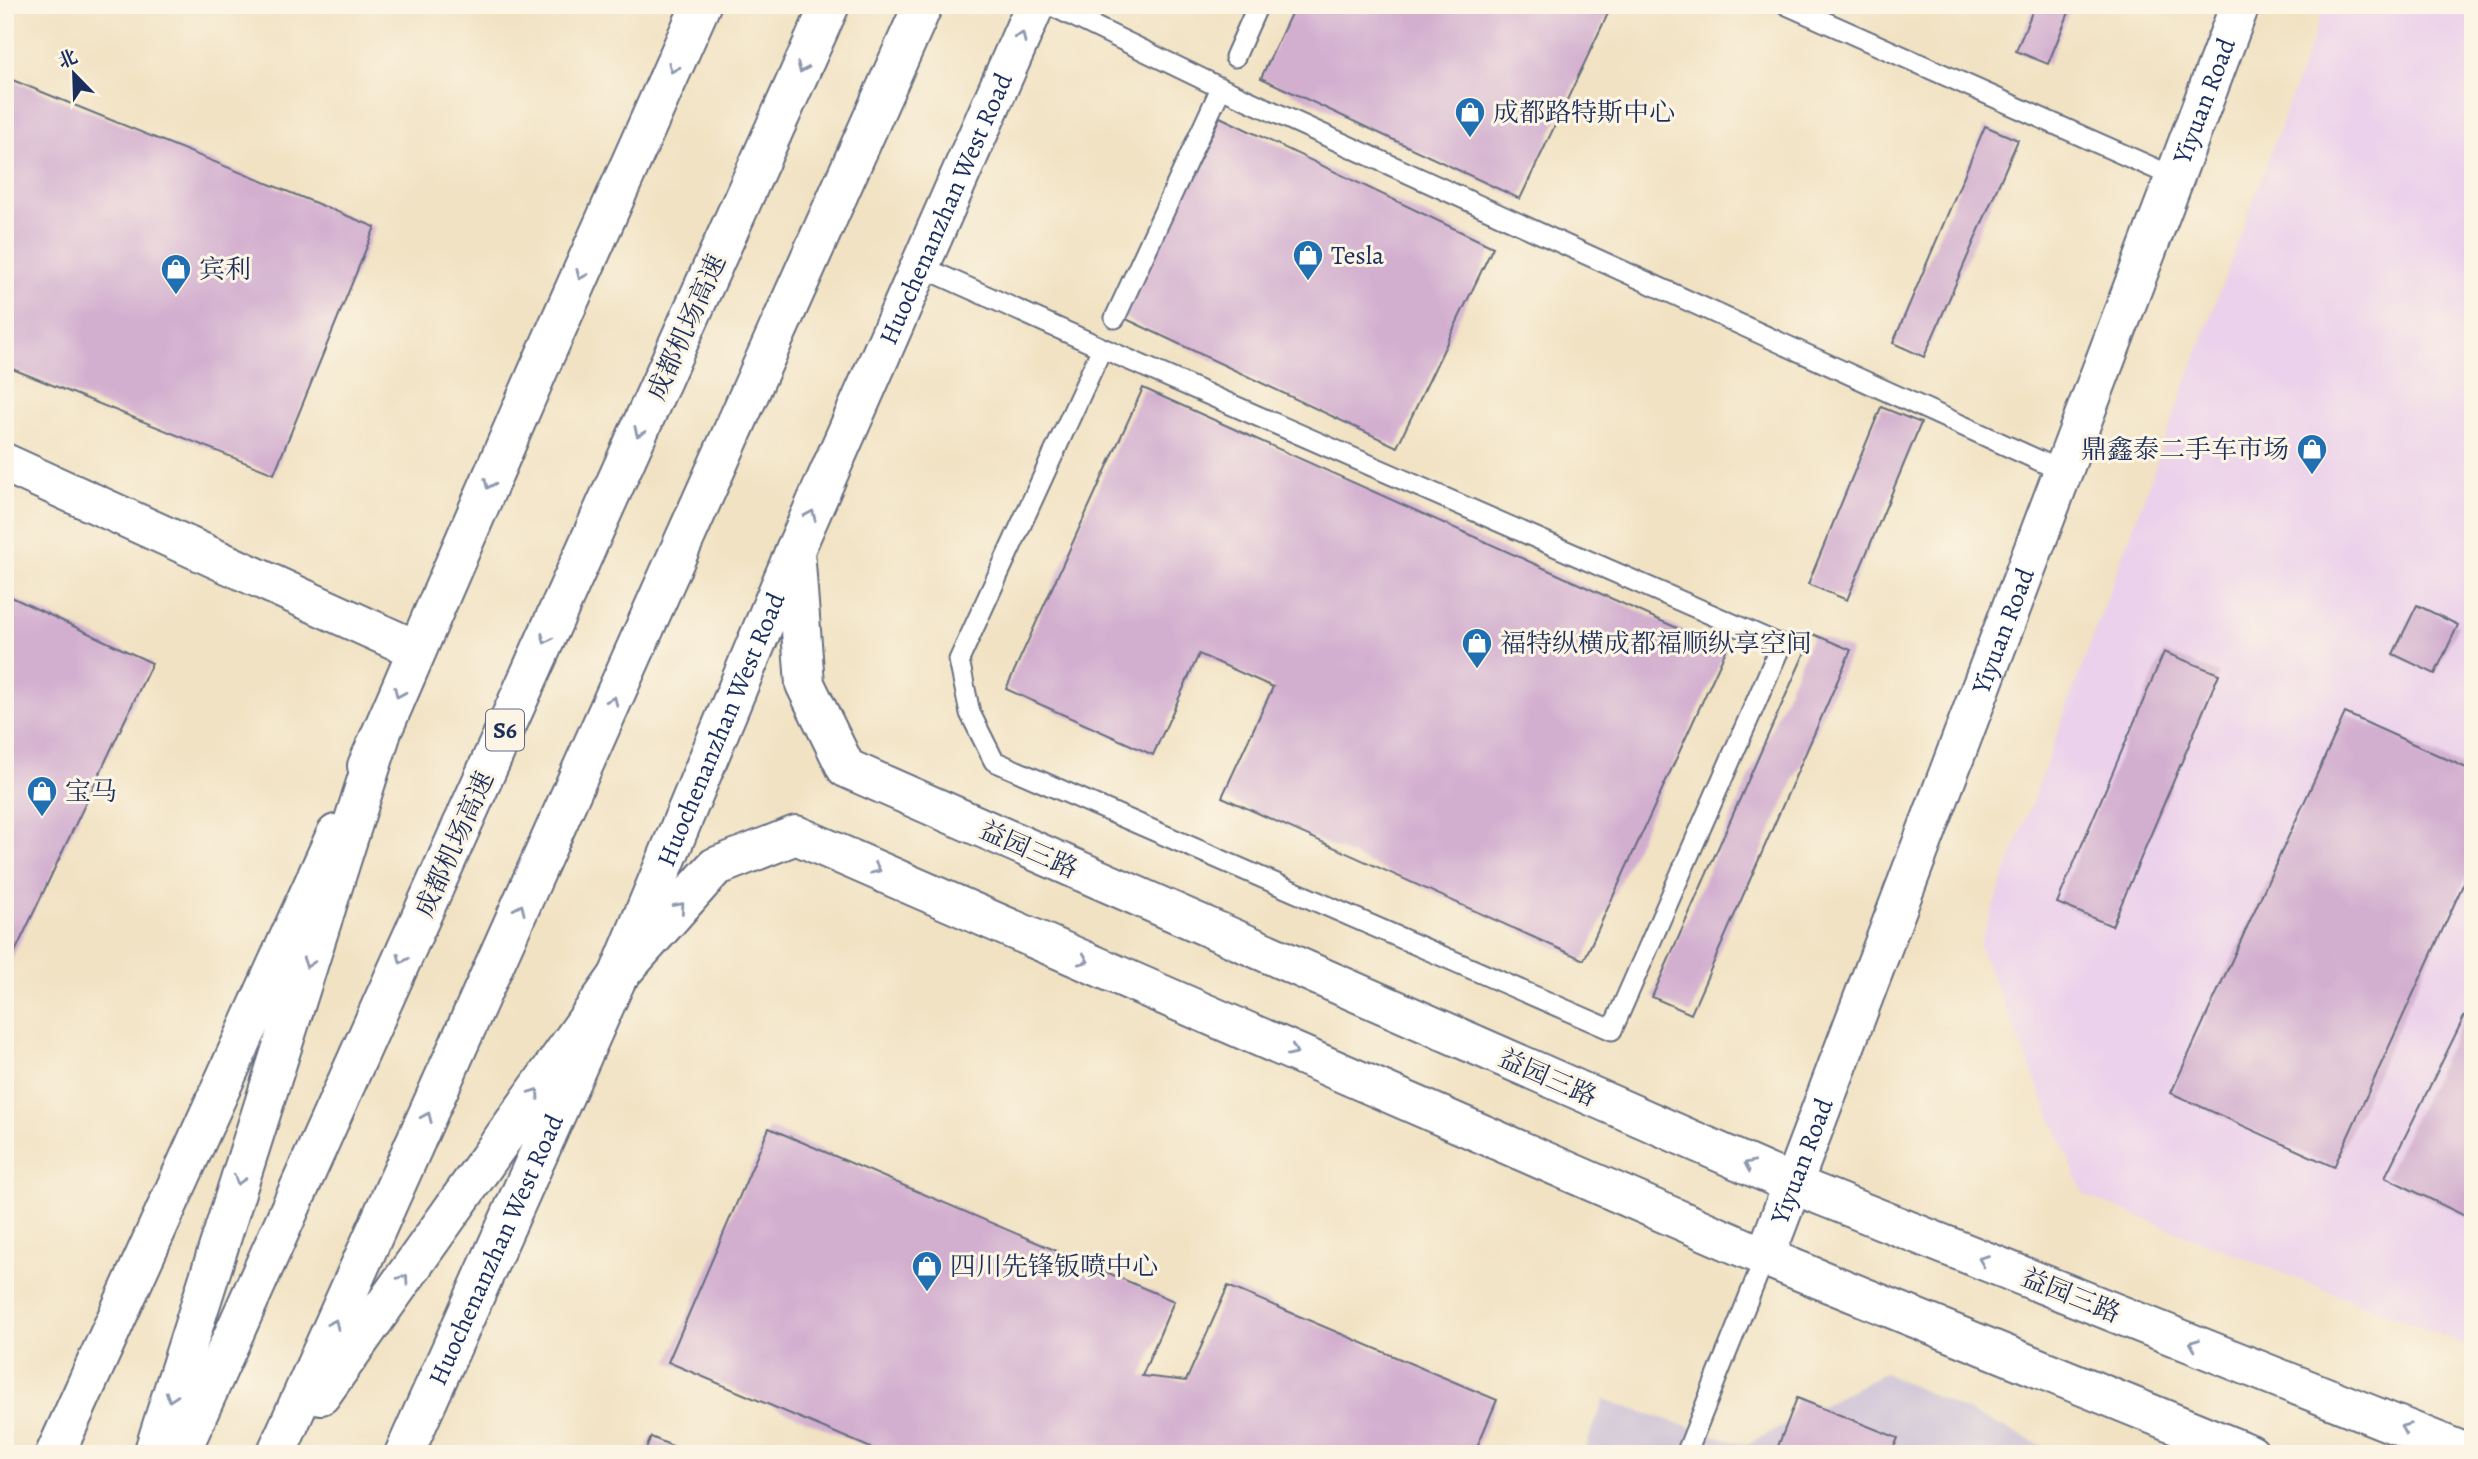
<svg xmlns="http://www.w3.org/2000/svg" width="2478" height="1459" font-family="Alegreya,'Noto Serif SC',serif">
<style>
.built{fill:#ebd1eb}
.industrial{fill:#cbbfd5}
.building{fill:#d2aecf}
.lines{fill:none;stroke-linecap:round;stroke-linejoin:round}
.service-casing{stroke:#666e81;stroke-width:23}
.minor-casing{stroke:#666e81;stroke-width:42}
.secondary-casing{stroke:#666e81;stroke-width:42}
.motorway-casing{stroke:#666e81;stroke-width:42}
.service{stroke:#fff;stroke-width:19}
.minor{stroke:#fff;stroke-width:38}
.secondary{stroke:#fff;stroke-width:38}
.motorway{stroke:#fff;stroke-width:38}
.oneway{stroke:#8d97ae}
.labels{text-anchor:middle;stroke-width:6;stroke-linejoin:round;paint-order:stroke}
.shield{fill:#fcf5e5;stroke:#5e6a86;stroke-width:2}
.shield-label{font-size:24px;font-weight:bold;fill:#1b2f5e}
.street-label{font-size:26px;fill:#1b2f5e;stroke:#fcf5e5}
.poi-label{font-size:26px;fill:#1b2f5e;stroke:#fcf5e5;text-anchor:start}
</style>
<rect width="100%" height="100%" fill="#fcf5e5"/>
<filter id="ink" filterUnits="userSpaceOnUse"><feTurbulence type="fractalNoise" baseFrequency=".0143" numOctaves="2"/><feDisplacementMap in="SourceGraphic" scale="14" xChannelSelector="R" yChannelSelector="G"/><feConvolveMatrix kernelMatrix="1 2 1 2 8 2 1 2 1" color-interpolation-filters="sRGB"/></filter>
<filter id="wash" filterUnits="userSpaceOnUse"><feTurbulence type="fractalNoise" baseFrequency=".00686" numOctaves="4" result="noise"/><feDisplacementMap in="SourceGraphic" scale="28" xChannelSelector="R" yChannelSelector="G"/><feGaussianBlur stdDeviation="1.57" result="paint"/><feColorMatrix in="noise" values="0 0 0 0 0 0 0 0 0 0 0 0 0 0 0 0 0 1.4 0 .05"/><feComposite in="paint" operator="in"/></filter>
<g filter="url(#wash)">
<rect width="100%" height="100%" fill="#f1e2c3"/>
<path class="built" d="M 2325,5 L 2473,5 L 2473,1348 L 2084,1195 L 1979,946 Z"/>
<path class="industrial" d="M 1884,1373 L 2060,1454 L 1583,1454 L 1604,1400 L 1746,1445 Z"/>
<g id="blocks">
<g class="building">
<path d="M 1295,5 L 1612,5 L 1520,199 L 1261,78 Z"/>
<path d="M 2035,5 L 2072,5 L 2048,64 L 2016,51 Z"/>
<path d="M 5,77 L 375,227 L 274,474 L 5,366 Z"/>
<path d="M 1220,117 L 1493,247 L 1397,447 L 1124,318 Z"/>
<path d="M 1985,126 L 2018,140 L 1924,357 L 1893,343 Z"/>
<path d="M 1143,388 L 1726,650 L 1584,960 L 1222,797 L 1273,687 L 1199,654 L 1153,755 L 1006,689 Z"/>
<path d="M 1881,407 L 1921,423 L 1847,600 L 1808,584 Z"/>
<path d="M 5,594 L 152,663 L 5,973 Z"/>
<path d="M 2417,605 L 2458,625 L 2435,674 L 2393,654 Z"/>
<path d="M 1813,634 L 1851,650 L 1691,1014 L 1652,997 Z"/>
<path d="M 2164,652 L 2219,674 L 2112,926 L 2057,903 Z"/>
<path d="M 2345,713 L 2473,771 L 2473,863 L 2334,1167 L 2171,1093 Z"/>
<path d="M 2473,999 L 2473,1220 L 2385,1177 Z"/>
<path d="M 769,1128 L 1174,1301 L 1142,1376 L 1186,1381 L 1228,1286 L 1497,1400 L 1474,1454 L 885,1454 L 668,1362 Z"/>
<path d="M 1797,1398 L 1898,1438 L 1891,1454 L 1775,1454 Z"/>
<path d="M 651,1437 L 691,1454 L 644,1454 Z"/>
</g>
</g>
</g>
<g filter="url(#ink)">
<use href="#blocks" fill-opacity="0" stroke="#666e81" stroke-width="2"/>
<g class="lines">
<g class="service-casing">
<g id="service">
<path d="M 1050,5 L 1221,88 L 2062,471"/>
<path d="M 1787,5 L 2174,177"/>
<path d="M 1235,57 L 1258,5"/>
<path d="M 920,266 L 1102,348 L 1781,645 L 1612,1030 L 994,761 L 970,713 L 959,660 L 1102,348"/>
<path d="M 1115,318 L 1221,88"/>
<path d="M 1686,1454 L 1765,1257"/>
</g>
</g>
<g class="minor-casing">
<g id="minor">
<path d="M 5,463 L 417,650"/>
<path d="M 795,550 L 805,684 L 846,768 L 1792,1184 L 2469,1454"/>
<path d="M 622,972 L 715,867 L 796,835 L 1765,1257 L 2250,1454"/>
<path id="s1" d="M 1765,1257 L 2240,5"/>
</g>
</g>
<g class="secondary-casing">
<g id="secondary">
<path d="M 367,766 L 538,371 L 701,5"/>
<path d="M 55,1454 L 336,834"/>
<path id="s2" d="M 404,1454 L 618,976 L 795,550 L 1035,5"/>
</g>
</g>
<g class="motorway-casing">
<g id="motorway">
<path d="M 321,1395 L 618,976"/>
<path d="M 153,1454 L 381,735"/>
<path d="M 180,1454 L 830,5"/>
<path d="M 276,1454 L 923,5"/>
</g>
</g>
<use href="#service" class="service"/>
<use href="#minor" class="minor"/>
<use href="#secondary" class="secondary"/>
<use href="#motorway" class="motorway"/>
</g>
<defs><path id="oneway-chevron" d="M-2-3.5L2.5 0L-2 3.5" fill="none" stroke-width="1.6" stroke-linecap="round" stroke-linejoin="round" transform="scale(1.75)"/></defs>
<g class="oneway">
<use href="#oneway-chevron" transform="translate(1021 37) rotate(-66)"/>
<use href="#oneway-chevron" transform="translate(673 68) rotate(114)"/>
<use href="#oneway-chevron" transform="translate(802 68) rotate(114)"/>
<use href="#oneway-chevron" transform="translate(581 275) rotate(114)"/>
<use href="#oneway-chevron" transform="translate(639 432) rotate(114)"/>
<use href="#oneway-chevron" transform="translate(489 484) rotate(113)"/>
<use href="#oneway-chevron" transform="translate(811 515) rotate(-66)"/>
<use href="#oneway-chevron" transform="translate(546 639) rotate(114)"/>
<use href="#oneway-chevron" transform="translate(399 693) rotate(113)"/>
<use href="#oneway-chevron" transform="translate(613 701) rotate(-66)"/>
<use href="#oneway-chevron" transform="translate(876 869) rotate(24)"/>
<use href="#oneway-chevron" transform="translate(680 907) rotate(-49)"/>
<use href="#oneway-chevron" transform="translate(520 909) rotate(-66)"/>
<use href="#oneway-chevron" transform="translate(402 959) rotate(114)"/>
<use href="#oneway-chevron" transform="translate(1084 960) rotate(24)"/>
<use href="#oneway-chevron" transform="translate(308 963) rotate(108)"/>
<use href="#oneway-chevron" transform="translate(1293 1051) rotate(24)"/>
<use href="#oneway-chevron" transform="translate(535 1093) rotate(-55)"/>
<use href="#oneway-chevron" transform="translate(427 1117) rotate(-66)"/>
<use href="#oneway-chevron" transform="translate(1749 1165) rotate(-156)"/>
<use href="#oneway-chevron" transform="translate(239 1180) rotate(108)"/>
<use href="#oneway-chevron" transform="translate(1983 1260) rotate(-158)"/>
<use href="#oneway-chevron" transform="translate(404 1279) rotate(-55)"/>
<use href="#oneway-chevron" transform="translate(334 1324) rotate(-66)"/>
<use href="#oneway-chevron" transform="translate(2194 1344) rotate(-158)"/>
<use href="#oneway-chevron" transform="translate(171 1397) rotate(108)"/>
<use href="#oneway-chevron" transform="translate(2405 1428) rotate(-158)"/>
</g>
</g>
<defs>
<g id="shop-pin" transform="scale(1.575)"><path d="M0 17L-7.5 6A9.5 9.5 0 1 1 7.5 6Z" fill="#1f6fb2" stroke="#fcf5e5"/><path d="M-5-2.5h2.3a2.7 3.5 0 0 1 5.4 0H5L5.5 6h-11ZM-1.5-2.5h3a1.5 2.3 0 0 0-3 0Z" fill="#fff"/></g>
</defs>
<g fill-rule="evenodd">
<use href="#shop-pin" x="1470" y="112"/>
<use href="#shop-pin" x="1308" y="255"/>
<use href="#shop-pin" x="176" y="269"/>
<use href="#shop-pin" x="2312" y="449"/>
<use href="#shop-pin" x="1477" y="643"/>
<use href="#shop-pin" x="42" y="791"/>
<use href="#shop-pin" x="927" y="1266"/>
</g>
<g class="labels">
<rect class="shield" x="486" y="709.5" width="38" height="41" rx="5"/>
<g class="shield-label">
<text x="505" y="738">S6</text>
</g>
<g class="street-label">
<text dy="9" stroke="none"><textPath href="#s1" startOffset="1237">Yiyuan Road</textPath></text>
<text dy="9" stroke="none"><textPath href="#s2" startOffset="1358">Huochenanzhan West Road</textPath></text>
<text transform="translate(686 327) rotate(-66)" y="9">成都机场高速</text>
<text dy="9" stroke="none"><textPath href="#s1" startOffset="670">Yiyuan Road</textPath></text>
<text dy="9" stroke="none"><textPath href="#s2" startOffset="791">Huochenanzhan West Road</textPath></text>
<text transform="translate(454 844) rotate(-66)" y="9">成都机场高速</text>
<text transform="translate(1029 849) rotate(24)" y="9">益园三路</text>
<text transform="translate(1548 1077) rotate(24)" y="9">益园三路</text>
<text dy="9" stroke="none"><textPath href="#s1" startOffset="103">Yiyuan Road</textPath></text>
<text dy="9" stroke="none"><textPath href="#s2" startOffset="224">Huochenanzhan West Road</textPath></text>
<text transform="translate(2071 1295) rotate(22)" y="9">益园三路</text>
</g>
<g class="poi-label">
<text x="1493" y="121">成都路特斯中心</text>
<text x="1331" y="264">Tesla</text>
<text x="199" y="278">宾利</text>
<text x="2289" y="458" text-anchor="end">鼎鑫泰二手车市场</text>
<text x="1500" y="652">福特纵横成都福顺纵享空间</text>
<text x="65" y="800">宝马</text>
<text x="950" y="1275">四川先锋钣喷中心</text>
</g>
</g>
<rect width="2478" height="1459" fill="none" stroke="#fcf5e5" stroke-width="28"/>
<g transform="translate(74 74) rotate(337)" stroke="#fcf5e5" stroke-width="5" paint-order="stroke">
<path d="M0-5L12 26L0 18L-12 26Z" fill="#1b2f5e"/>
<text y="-10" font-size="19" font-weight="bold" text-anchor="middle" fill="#1b2f5e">北</text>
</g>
</svg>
